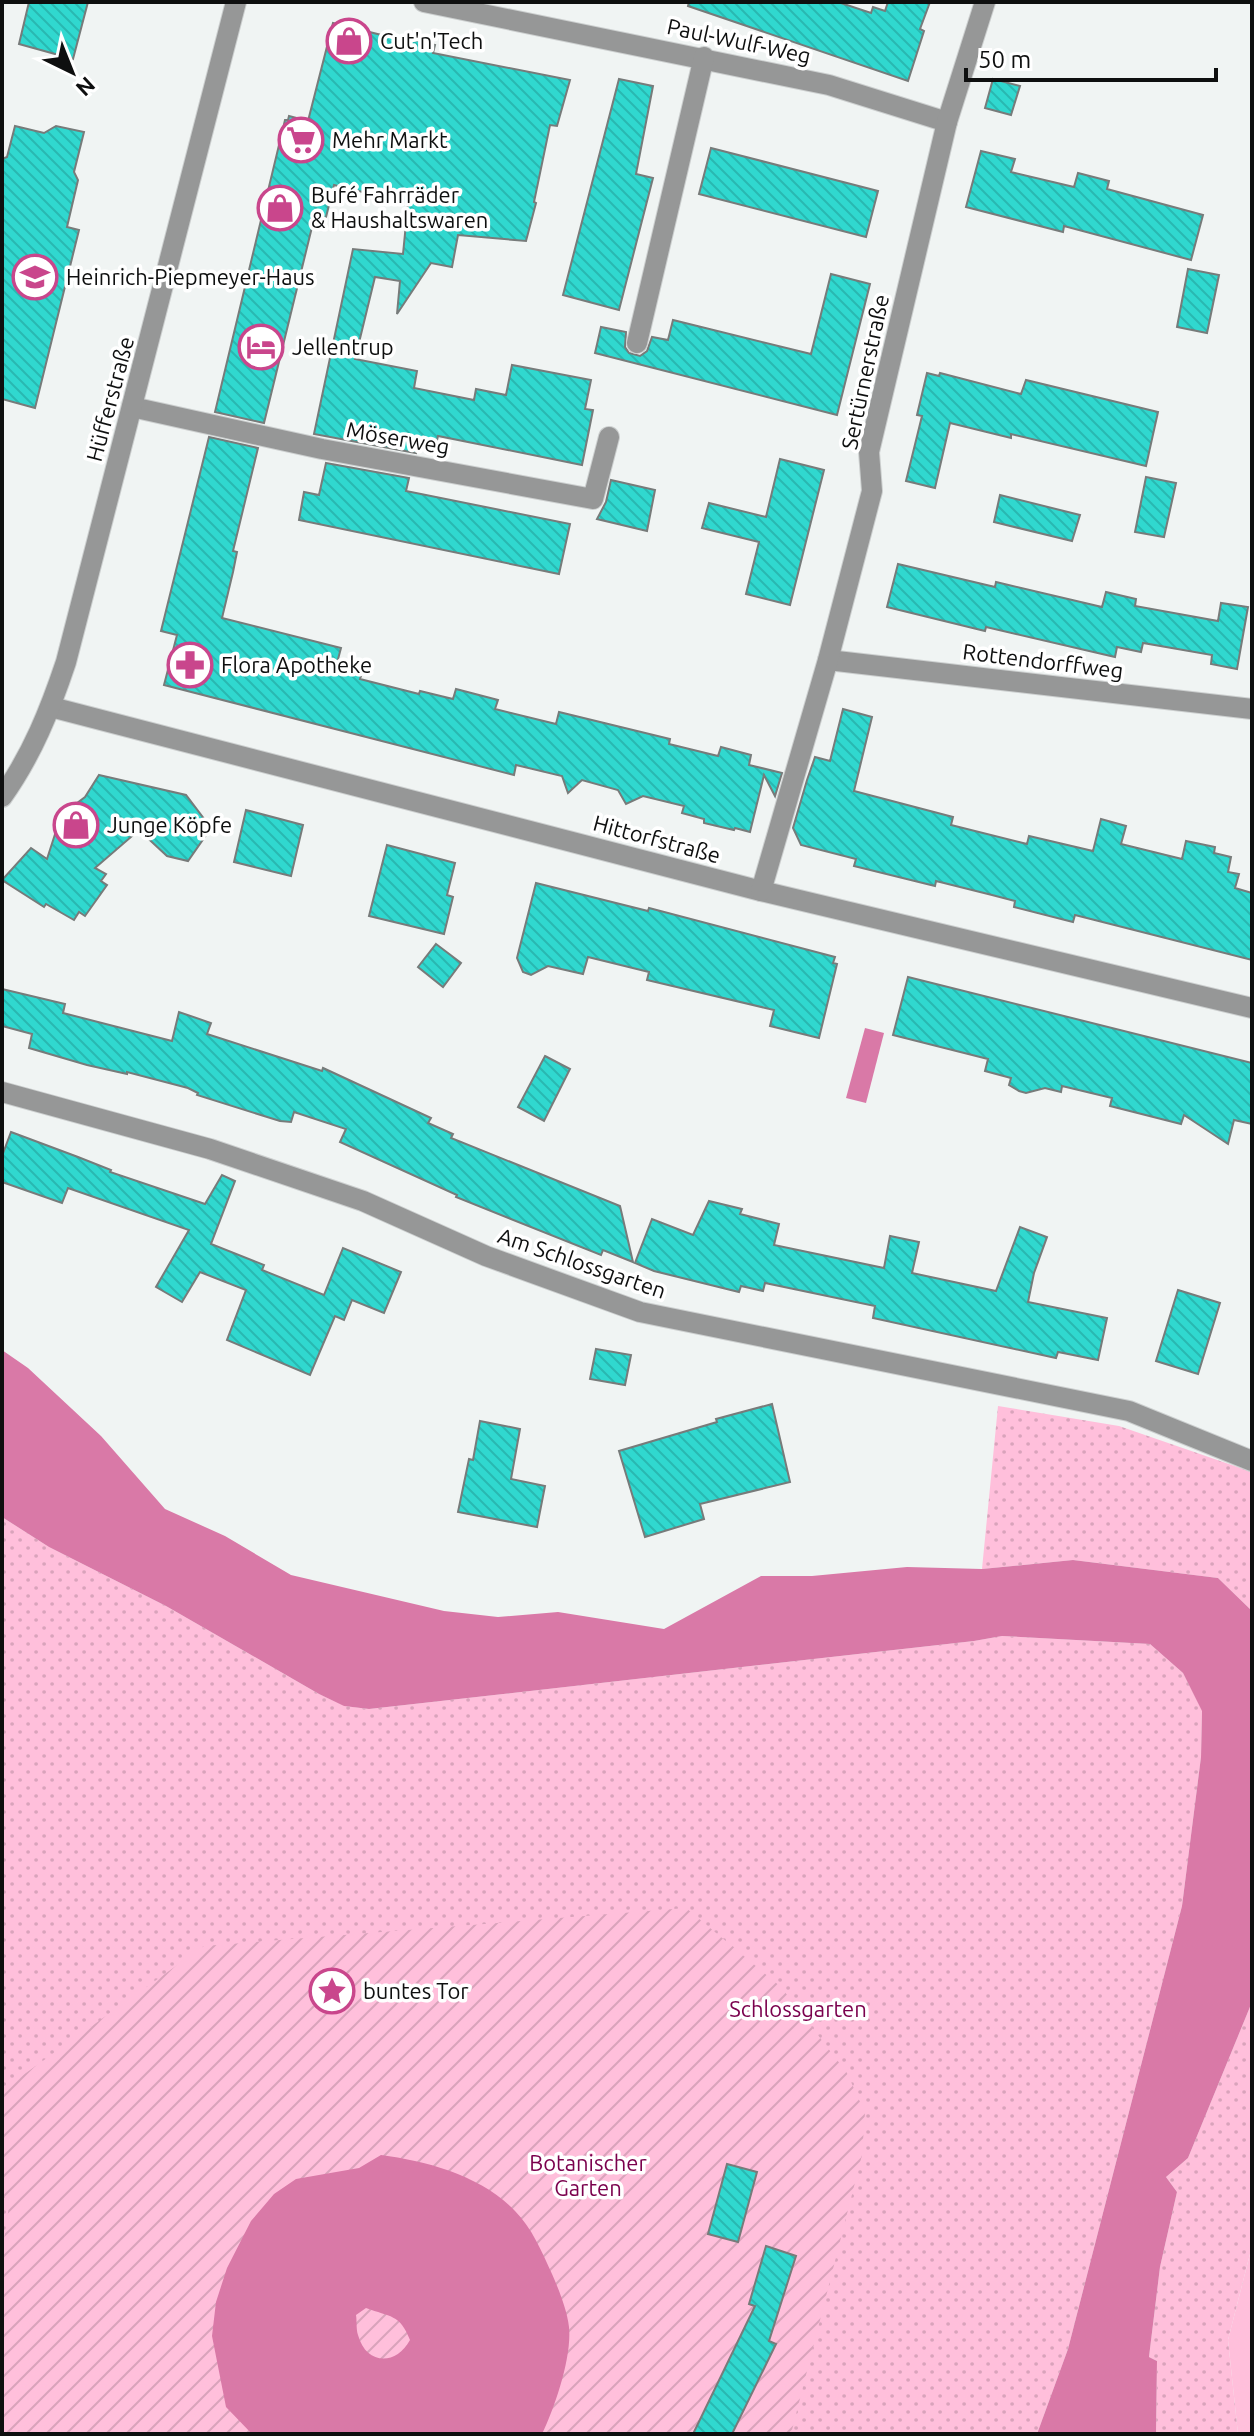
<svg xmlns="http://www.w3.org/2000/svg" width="1254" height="2436" font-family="Ubuntu,sans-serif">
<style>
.grass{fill:#ffbfdb}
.park{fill:url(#park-dots)}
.garden{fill:url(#garden-furrows)}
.water{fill:#d979a7;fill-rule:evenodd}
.building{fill:url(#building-back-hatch);stroke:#777b7a;stroke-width:2}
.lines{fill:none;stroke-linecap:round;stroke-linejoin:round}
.minor-casing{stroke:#cccfcf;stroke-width:22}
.tertiary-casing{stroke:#cccfcf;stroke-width:22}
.minor{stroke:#969797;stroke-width:20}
.tertiary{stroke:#969797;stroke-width:20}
.labels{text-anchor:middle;stroke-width:7;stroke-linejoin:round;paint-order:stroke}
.poi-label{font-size:22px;fill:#0e0f0f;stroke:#fff;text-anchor:start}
.street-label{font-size:22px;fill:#0e0f0f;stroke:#fff}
.park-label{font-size:22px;fill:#7a004d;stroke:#fff}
</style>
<defs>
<pattern id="park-dots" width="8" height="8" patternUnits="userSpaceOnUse" patternTransform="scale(2)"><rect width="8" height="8" fill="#ffbfdb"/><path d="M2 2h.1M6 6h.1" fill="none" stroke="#d9a3bb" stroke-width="1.8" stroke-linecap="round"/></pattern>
<pattern id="garden-furrows" width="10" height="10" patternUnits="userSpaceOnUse" patternTransform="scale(2)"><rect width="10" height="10" fill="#ffbfdb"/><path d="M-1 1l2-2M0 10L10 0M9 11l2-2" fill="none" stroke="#d9a3bb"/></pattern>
<pattern id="building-back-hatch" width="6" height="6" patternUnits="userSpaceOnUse" patternTransform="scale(2)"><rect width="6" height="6" fill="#30d8cf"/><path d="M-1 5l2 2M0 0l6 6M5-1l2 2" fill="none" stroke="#29b8b1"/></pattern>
</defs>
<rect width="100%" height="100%" fill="#f0f4f3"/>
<path class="grass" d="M 1252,2246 L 1252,2434 L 1238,2434 L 1228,2340 Z"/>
<g class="park">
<path d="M 998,1406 L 1119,1426 L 1252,1472 L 1252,1611 L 1218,1578 L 1073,1560 L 982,1569 Z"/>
<path d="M 2,1517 L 49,1547 L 166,1606 L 319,1694 L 345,1706 L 369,1709 L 974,1641 L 1002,1636 L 1150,1644 L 1183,1673 L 1202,1710 L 1201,1757 L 1182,1906 L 1068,2349 L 1037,2434 L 2,2434 Z"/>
<path d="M 1252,2002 L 1252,2246 L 1228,2340 L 1238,2434 L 1156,2434 L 1157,2361 L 1149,2357 L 1160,2267 L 1177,2192 L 1166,2177 L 1188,2158 Z"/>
</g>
<path class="garden" d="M 686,1908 L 781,1987 L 847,2073 L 865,2113 L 862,2155 L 791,2434 L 2,2434 L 2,2252 L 9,2206 L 2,2191 L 2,2090 L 204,1946 Z"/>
<g class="water">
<path d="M 865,1028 L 884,1033 L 866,1103 L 846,1098 Z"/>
<path d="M 2,1350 L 28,1368 L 101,1436 L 165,1509 L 225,1536 L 291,1575 L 444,1611 L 498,1617 L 558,1612 L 664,1629 L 761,1576 L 812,1576 L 907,1567 L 982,1569 L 1073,1560 L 1218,1578 L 1252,1611 L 1252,2002 L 1188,2158 L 1166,2177 L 1177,2192 L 1160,2267 L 1149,2357 L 1157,2361 L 1156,2434 L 1037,2434 L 1068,2349 L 1182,1906 L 1201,1757 L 1202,1711 L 1183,1673 L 1150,1644 L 1002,1636 L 974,1641 L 369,1709 L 344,1706 L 319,1694 L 166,1606 L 49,1547 L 2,1517 Z"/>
<path d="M 381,2155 C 427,2161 482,2176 515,2211 C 532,2228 542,2252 552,2274 C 559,2290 567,2310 569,2327 C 572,2357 555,2407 542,2434 L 252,2434 L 226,2407 L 212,2336 L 216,2302 L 227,2268 L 251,2221 L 274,2194 L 296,2179 L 359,2168 ZM 366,2308 C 390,2317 400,2314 410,2340 C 396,2366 366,2365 358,2335 C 356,2329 357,2321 356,2315 Z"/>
</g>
<g class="building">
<path d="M 29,2 L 88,2 L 73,59 L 19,44 Z"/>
<path d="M 689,2 L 838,2 L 871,13 L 873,7 L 885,11 L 888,2 L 930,2 L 920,29 L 924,31 L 908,81 L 688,6 Z"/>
<path d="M 333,23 L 410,42 L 411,39 L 435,45 L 433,53 L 570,80 L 557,126 L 550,125 L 534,202 L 536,203 L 526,241 L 458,235 L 452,267 L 431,263 L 397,314 L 400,281 L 375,277 L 355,359 L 417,371 L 414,388 L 474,400 L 476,389 L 506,395 L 512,365 L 591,380 L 585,409 L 593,410 L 582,465 L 438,436 L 436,444 L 419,440 L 416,453 L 314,434 L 353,249 L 403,254 L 408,203 L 334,185 L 324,225 L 313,223 L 264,423 L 215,412 L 285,120 L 288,120 L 289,116 L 308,121 Z"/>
<path d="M 619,79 L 653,86 L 636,174 L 653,178 L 619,310 L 563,295 Z"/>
<path d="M 993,79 L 1020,86 L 1011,115 L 985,108 Z"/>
<path d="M 15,126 L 44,133 L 56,126 L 84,132 L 74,172 L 78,180 L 67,227 L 79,230 L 35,408 L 2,399 L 2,159 L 7,157 Z"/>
<path d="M 711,148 L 878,191 L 866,237 L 699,194 Z"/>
<path d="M 981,151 L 1015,159 L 1011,172 L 1074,187 L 1078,173 L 1109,181 L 1107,189 L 1203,215 L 1191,260 L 1064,226 L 1063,232 L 966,207 Z"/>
<path d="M 1188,269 L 1219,275 L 1207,333 L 1177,327 Z"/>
<path d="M 831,274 L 870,284 L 837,415 L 595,353 L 601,327 L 626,332 L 625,347 L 629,353 L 640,356 L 647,351 L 652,337 L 668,340 L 673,320 L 811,354 Z"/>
<path d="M 927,373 L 939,376 L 940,373 L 1021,394 L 1026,380 L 1158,412 L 1146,466 L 1011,434 L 1011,438 L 950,423 L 935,488 L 906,481 L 922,416 L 917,415 Z"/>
<path d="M 209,437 L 258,448 L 233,551 L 237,552 L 233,572 L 222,618 L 341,648 L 337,663 L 363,670 L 360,679 L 419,694 L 420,691 L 453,699 L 456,689 L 498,700 L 495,709 L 556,724 L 559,712 L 670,739 L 669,744 L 718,756 L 721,747 L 751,755 L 749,765 L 782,773 L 775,796 L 764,775 L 750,832 L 735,828 L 734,830 L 704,823 L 704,819 L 682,813 L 684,806 L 643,796 L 626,804 L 618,790 L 582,780 L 568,793 L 562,776 L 516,765 L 514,775 L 164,685 L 177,635 L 161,631 Z"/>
<path d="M 780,459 L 824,470 L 790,605 L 746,594 L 759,542 L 702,528 L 709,503 L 766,517 Z"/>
<path d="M 326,463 L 409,478 L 406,491 L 570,524 L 559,574 L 299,520 L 304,492 L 319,495 Z"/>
<path d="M 1146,477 L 1176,483 L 1164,537 L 1135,532 Z"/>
<path d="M 611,480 L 655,490 L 647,531 L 597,519 L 606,502 Z"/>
<path d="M 1000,495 L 1080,515 L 1072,541 L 994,522 Z"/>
<path d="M 898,564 L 995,587 L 996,582 L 1102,607 L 1106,592 L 1136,599 L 1135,606 L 1218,621 L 1221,603 L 1248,607 L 1237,669 L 1211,664 L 1212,655 L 1143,643 L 1141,652 L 1117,647 L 1115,657 L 986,627 L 985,631 L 887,607 Z"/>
<path d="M 843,709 L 872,717 L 854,791 L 953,817 L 951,825 L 1027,844 L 1029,836 L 1093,851 L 1101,819 L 1126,826 L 1121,844 L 1182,859 L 1186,841 L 1215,847 L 1214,853 L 1231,857 L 1228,872 L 1239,874 L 1235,888 L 1252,893 L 1252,960 L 1075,915 L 1073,922 L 1014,907 L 1015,901 L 992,895 L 936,881 L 935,886 L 854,866 L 856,859 L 801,845 L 793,828 L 807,780 L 815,757 L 830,761 Z"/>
<path d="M 99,775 L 186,795 L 211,828 L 188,861 L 167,856 L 139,830 L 95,868 L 106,874 L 101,881 L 107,885 L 85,916 L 79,912 L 74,920 L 46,904 L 44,907 L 2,880 L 31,848 L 47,859 L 57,828 L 67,820 L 69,809 L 85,797 Z"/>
<path d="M 246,810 L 303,825 L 291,876 L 234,862 Z"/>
<path d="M 387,845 L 455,863 L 447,895 L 453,897 L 444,934 L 369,916 Z"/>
<path d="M 536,883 L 648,911 L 649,908 L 835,957 L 833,963 L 837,964 L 819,1038 L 770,1026 L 774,1010 L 647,980 L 649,972 L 588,957 L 583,974 L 548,966 L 531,975 L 523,972 L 517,958 Z"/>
<path d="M 436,944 L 461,963 L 443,987 L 418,967 Z"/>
<path d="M 908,977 L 1252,1063 L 1252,1124 L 1234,1120 L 1228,1144 L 1184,1115 L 1181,1124 L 1110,1106 L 1112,1098 L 1062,1086 L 1061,1092 L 1045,1088 L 1026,1093 L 1019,1091 L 1009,1085 L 1011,1078 L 985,1071 L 988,1059 L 893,1035 Z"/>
<path d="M 2,989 L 65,1004 L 63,1013 L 172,1041 L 179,1012 L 211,1023 L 207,1034 L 322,1071 L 323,1068 L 431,1118 L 428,1123 L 453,1134 L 451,1138 L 620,1206 L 633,1262 L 603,1250 L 601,1255 L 456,1197 L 457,1195 L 340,1142 L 346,1129 L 294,1112 L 291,1122 L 280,1121 L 197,1095 L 198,1093 L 188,1088 L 127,1072 L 127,1074 L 87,1065 L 29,1048 L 32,1034 L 2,1026 Z"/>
<path d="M 545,1056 L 570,1069 L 544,1121 L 518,1107 Z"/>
<path d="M 11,1132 L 78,1157 L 111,1170 L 110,1172 L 205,1204 L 222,1175 L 235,1181 L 211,1244 L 264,1265 L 262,1270 L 324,1295 L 343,1248 L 401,1272 L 384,1313 L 352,1300 L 344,1320 L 335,1316 L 310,1375 L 227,1340 L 246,1290 L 200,1272 L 182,1302 L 156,1287 L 189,1230 L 68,1188 L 62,1203 L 2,1182 L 2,1156 Z"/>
<path d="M 709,1201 L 742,1209 L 740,1214 L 779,1224 L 774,1245 L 884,1268 L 890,1236 L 919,1242 L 912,1273 L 996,1291 L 1020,1227 L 1047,1237 L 1034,1273 L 1028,1302 L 1107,1318 L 1098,1360 L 1058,1352 L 1056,1358 L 873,1318 L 875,1306 L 765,1283 L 763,1291 L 741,1286 L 739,1292 L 654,1271 L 635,1263 L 652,1219 L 693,1235 Z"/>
<path d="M 1178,1290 L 1220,1303 L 1198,1374 L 1156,1361 Z"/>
<path d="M 596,1349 L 631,1355 L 625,1385 L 590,1379 Z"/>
<path d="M 772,1404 L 790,1482 L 700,1504 L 704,1519 L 645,1537 L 619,1451 L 717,1422 L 716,1419 Z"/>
<path d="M 480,1421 L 520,1429 L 511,1479 L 545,1486 L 537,1527 L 458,1512 L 469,1459 L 473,1460 Z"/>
<path d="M 727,2164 L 757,2172 L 738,2242 L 708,2234 Z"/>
<path d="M 766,2246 L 796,2256 L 769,2341 L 776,2344 L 732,2434 L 693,2434 L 755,2306 L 749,2304 Z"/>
</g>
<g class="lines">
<g class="minor-casing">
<g id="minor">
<path d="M 424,2 L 829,85 L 947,122"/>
<path d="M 637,343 L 704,57"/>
<path d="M 132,407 L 322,449 L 593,499 L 609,437"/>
<path d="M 828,660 L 1252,709"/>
<path d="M 51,707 L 761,891 L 1252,1008"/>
<path d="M 761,891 L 828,660 L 872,491 L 869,452 L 947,122 L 985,2"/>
<path d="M 2,1092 L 210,1149 L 363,1201 L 486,1256 L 640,1312 L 1129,1411 L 1252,1461"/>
</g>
</g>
<g class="tertiary-casing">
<path id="tertiary" d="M 2,797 C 32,755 50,710 66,662 L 236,2"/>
</g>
<use href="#minor" class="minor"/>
<use href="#tertiary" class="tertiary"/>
</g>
<defs>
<g id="shop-ring" transform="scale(2.3)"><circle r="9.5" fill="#fff" stroke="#c9468c" stroke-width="1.5"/><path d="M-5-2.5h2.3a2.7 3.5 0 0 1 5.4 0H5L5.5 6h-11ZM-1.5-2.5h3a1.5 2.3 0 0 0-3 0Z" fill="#c9468c"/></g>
<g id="supermarket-ring" transform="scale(2.3)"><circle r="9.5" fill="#fff" stroke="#c9468c" stroke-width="1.5"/><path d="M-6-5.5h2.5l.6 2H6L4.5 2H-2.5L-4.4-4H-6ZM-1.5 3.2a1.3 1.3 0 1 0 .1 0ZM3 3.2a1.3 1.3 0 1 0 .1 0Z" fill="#c9468c"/></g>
<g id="school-ring" transform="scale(2.3)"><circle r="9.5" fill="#fff" stroke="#c9468c" stroke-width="1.5"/><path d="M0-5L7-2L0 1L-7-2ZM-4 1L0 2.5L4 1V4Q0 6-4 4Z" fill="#c9468c"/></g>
<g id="hotel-ring" transform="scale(2.3)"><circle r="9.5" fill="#fff" stroke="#c9468c" stroke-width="1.5"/><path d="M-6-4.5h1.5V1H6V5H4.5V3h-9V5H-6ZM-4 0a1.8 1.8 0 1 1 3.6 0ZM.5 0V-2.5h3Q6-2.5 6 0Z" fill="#c9468c"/></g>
<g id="pharmacy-ring" transform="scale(2.3)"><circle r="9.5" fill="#fff" stroke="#c9468c" stroke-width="1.5"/><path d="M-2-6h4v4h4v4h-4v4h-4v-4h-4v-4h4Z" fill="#c9468c"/></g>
<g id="sight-ring" transform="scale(2.3)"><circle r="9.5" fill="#fff" stroke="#c9468c" stroke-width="1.5"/><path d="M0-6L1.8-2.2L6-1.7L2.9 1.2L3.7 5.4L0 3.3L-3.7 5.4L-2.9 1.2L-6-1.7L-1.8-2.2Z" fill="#c9468c"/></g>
</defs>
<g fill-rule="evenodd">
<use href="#shop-ring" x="349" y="41"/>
<use href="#supermarket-ring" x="301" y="140"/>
<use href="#shop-ring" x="280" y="208"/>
<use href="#school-ring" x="35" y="277"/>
<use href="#hotel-ring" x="261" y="347"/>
<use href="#pharmacy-ring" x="190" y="665"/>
<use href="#shop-ring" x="76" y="825"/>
<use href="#sight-ring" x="332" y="1991"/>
</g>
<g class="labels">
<g class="poi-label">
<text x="380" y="49">Cut'n'Tech</text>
<text x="332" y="148">Mehr Markt</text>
<text x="311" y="203">Bufé Fahrräder<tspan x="311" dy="25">&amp; Haushaltswaren</tspan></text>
<text x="66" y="285">Heinrich-Piepmeyer-Haus</text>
<text x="292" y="355">Jellentrup</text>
<text x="221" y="673">Flora Apotheke</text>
<text x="107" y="833">Junge Köpfe</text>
<text x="363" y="1999">buntes Tor</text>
</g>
<g class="street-label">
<text transform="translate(739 41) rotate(12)" y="8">Paul-Wulf-Weg</text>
<text transform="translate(865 372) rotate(-78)" y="8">Sertürnerstraße</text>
<text transform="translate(110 399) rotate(-75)" y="8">Hüfferstraße</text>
<text transform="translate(398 438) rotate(10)" y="8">Möserweg</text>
<text transform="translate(1043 661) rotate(7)" y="8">Rottendorffweg</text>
<text transform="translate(657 839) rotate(15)" y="8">Hittorfstraße</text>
<text transform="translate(582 1263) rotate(19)" y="8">Am Schlossgarten</text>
</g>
<g class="park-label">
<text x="798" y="2017">Schlossgarten</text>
<text x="588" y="2171">Botanischer<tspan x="588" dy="25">Garten</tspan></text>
</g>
</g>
<rect width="1254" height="2436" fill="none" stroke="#0e0f0f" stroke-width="8"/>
<g transform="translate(72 72) rotate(137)" stroke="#ffffff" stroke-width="6" paint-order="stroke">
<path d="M0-6L14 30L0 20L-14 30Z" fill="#0e0f0f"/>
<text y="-12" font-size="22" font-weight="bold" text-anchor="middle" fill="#0e0f0f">N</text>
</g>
<path d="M966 68v12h250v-12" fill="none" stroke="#0e0f0f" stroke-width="4"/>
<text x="978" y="68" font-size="24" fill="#0e0f0f" stroke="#ffffff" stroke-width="6" paint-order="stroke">50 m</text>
</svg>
